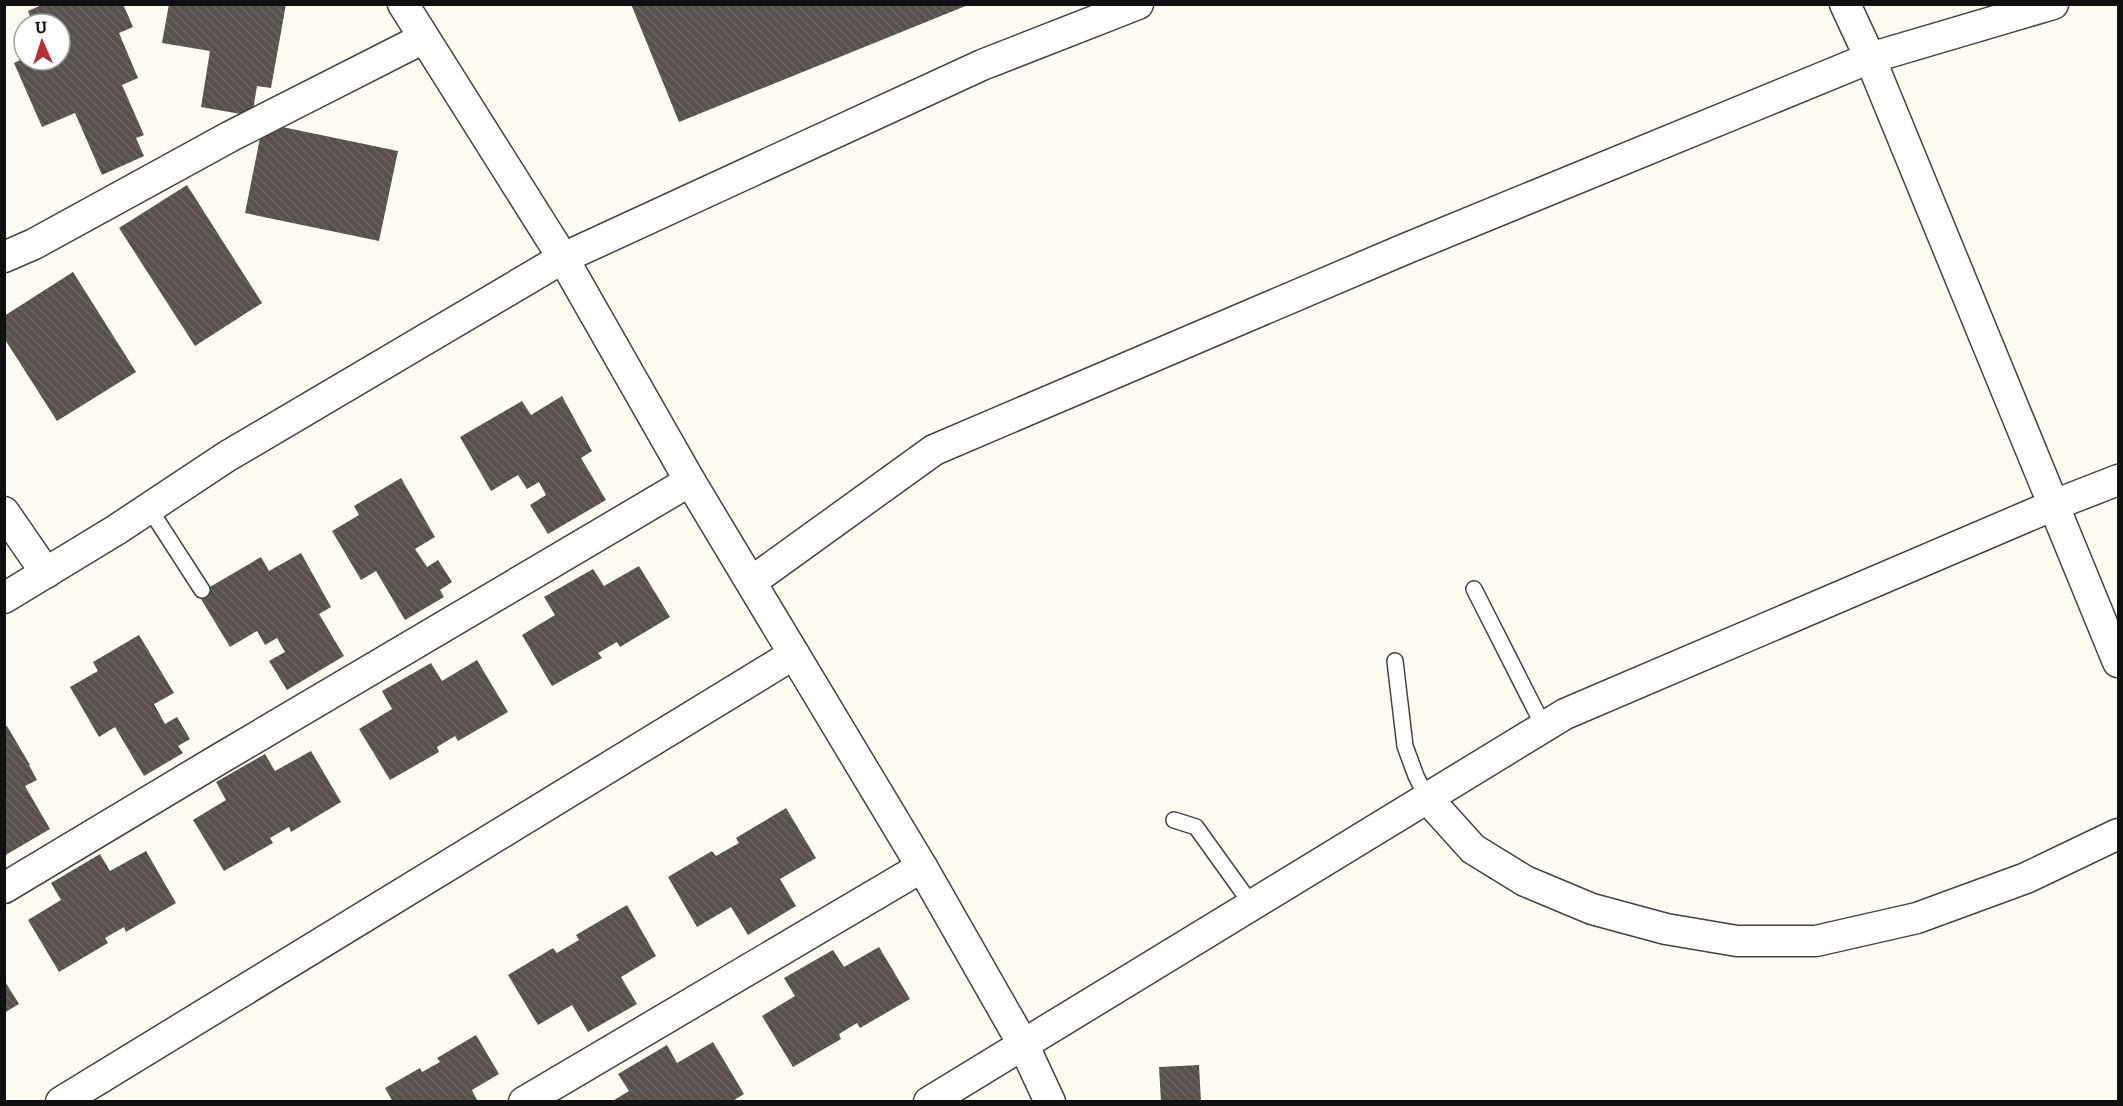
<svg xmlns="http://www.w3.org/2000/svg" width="2123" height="1106" font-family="Bitter,serif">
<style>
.building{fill:url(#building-back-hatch)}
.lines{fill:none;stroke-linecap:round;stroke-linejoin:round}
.service-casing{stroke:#424242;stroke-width:18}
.minor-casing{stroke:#424242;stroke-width:33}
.service{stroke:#fff;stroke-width:15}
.minor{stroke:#fff;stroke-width:30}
</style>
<defs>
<pattern id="building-back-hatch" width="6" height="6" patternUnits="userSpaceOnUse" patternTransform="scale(1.5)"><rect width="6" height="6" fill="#57504c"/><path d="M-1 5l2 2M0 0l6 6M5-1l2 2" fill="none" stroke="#6a6561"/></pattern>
</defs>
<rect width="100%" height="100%" fill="#fefcf2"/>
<g class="building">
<path d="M 44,4 L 123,4 L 133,27 L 119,33 L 138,78 L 122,85 L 144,135 L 136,138 L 144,156 L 102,175 L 75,113 L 42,127 L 14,63 L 24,58 L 24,60 L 60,60 L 60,24 L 33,24 L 28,11 Z"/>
<path d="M 169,4 L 286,4 L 271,88 L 257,86 L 252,116 L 201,107 L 210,51 L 162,43 Z"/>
<path d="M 631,4 L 968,4 L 968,5 L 679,122 Z"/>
<path d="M 263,123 L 398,151 L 379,241 L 245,213 Z"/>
<path d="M 187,185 L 262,303 L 195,346 L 119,228 Z"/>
<path d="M 73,272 L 136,372 L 57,421 L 4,338 L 4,316 Z"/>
<path d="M 562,396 L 592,451 L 581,458 L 606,500 L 548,534 L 530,505 L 546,495 L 539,482 L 527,489 L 518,475 L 491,491 L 460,437 L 522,401 L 531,415 Z"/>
<path d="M 401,478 L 435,537 L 415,549 L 427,567 L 438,560 L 452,582 L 440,590 L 444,597 L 405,620 L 376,571 L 361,580 L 332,531 L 359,515 L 354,506 Z"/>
<path d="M 301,553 L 331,607 L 319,614 L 344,656 L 287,690 L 269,661 L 285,652 L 277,638 L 265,645 L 257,631 L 230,647 L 198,594 L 261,557 L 269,571 Z"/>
<path d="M 639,566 L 670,617 L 620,647 L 617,642 L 598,653 L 602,658 L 552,686 L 522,635 L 555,615 L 544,597 L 593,569 L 604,586 Z"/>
<path d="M 139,635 L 174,693 L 154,704 L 165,724 L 177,717 L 190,739 L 178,746 L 183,753 L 144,776 L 115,727 L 99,737 L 70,687 L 98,671 L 93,662 Z"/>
<path d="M 477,660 L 508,712 L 458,741 L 455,736 L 437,747 L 439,752 L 390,780 L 359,729 L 392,709 L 382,691 L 431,663 L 442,681 Z"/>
<path d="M 7,726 L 30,765 L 29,765 L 37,780 L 25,786 L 50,829 L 4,856 L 4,727 Z"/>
<path d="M 311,751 L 341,802 L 291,832 L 289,827 L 270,838 L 273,843 L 224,871 L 193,820 L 226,800 L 216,782 L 265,754 L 275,771 Z"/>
<path d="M 786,808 L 816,858 L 780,879 L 796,906 L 748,935 L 731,907 L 697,927 L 668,877 L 712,851 L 716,856 L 739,843 L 736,838 Z"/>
<path d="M 146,851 L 176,903 L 126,932 L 124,927 L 105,938 L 108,943 L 59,972 L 28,920 L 61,900 L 51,883 L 100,854 L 110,871 Z"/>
<path d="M 627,905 L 656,956 L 621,977 L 637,1004 L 588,1032 L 572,1005 L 538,1025 L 508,975 L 553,948 L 557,953 L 579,940 L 576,935 Z"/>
<path d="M 879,947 L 910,999 L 860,1028 L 857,1023 L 839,1034 L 841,1039 L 793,1067 L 762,1016 L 795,996 L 784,978 L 833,950 L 844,967 Z"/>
<path d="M 4,980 L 19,1004 L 4,1013 Z"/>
<path d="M 476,1035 L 499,1074 L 472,1090 L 478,1102 L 393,1102 L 385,1088 L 420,1068 L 422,1072 L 440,1062 L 437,1058 Z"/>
<path d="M 713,1042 L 744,1094 L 731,1102 L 611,1102 L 629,1091 L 618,1074 L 667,1045 L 677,1063 Z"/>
<path d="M 1199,1065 L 1201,1102 L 1161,1102 L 1159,1067 Z"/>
</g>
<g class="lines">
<g class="service-casing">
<g id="service">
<path d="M 149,508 L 202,590"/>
<path d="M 1474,589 L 1544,727"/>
<path d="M 1395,661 L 1405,746 L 1416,776 L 1427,798"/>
<path d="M 1174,820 L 1196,827 L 1252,905"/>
</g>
</g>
<g class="minor-casing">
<g id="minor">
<path d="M 403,4 L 563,258 L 690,481 L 922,867 L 1023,1044 L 1050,1102"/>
<path d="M 1845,4 L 1870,58 L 2118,662"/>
<path d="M 4,257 L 34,244 L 231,136 L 424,38"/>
<path d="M 4,512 L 46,573"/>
<path d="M 751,582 L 934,450 L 1405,249 L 1870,58 L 2053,4"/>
<path d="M 4,598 L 116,530 L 226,457 L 563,258 L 982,65 L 1138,4"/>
<path d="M 1427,798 L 1473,849 L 1525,881 L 1592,909 L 1666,929 L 1737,941 L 1816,941 L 1917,918 L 2026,878 L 2118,834"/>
<path d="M 4,888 L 221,758 L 690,481"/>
<path d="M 61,1102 L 794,654"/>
<path d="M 524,1102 L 922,867"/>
<path d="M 929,1102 L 1565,714 L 2054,505 L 2118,480"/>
</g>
</g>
<use href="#service" class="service"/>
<use href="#minor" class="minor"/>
</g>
<rect width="2123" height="1106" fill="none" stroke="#0f0f0f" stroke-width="12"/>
<g transform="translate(42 42) rotate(357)"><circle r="28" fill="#ffffff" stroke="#9f9f9f" stroke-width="1.5"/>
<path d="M0-4.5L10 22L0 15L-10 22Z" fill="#b82e35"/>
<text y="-9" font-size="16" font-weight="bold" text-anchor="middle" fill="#0f0f0f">U</text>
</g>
</svg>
